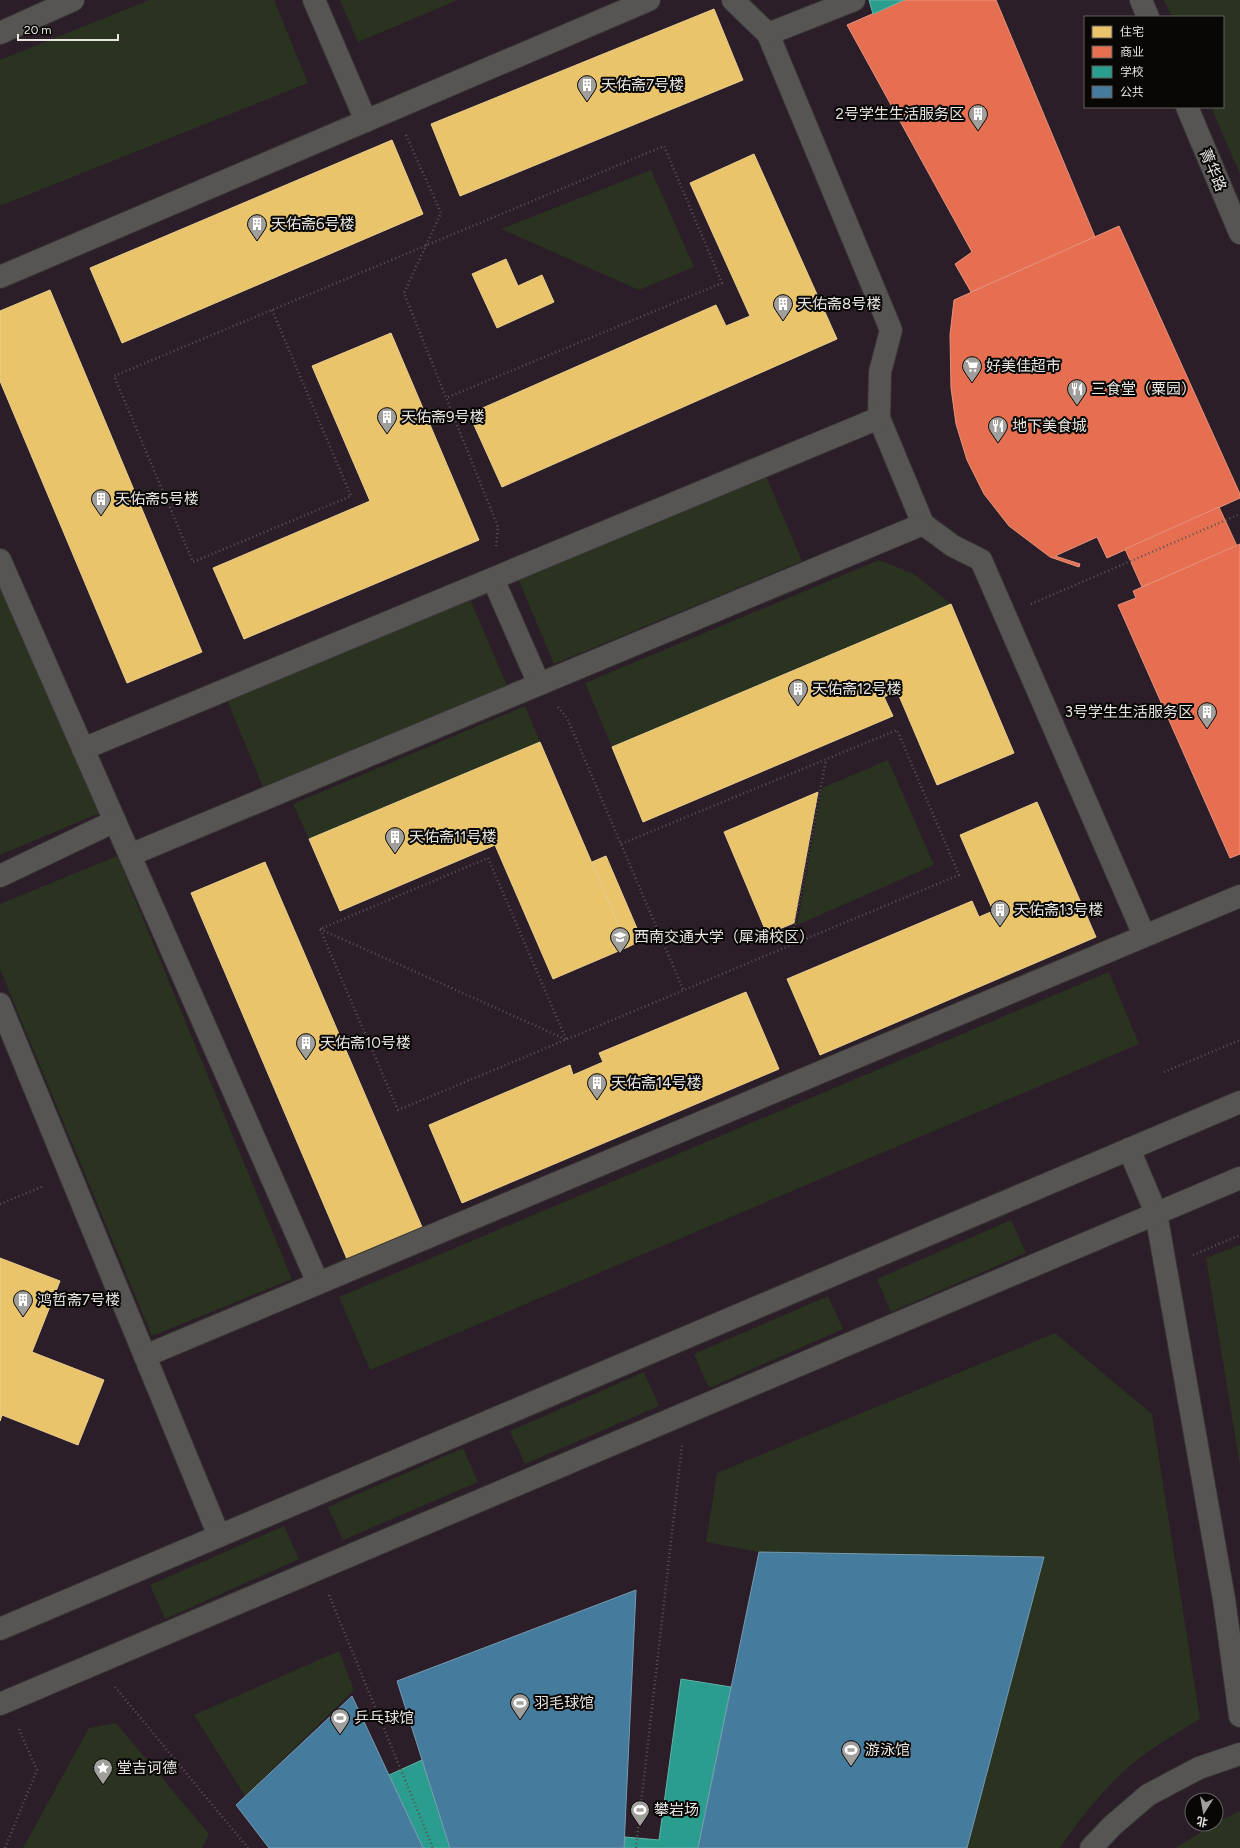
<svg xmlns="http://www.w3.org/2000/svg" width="1240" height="1848" font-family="Figtree,'Noto Sans SC',sans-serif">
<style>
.education{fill:#2b1e28;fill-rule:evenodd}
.green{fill:#2a3220}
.homes{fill:#e9c46a;stroke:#e9ce8e}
.shops{fill:#e76f51;stroke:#e7927c}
.schools{fill:#2a9d8f;stroke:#63b3a8}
.public{fill:#457b9d;stroke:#769bb1}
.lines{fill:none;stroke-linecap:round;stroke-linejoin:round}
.street-casing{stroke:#383634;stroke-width:24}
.path{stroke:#565452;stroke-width:2.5;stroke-dasharray:1 3;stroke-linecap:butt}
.street{stroke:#565553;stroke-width:22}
.labels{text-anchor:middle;stroke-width:4;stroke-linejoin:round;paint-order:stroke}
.poi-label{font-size:15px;fill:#e8e5e1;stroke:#080705;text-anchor:start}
.street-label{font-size:15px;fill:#e8e5e1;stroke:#080705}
</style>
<rect width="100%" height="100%" fill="#1e1c18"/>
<path class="education" d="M 0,0 L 1209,0 L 1216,17 L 1085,17 L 1085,107 L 1223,107 L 1240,73 L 1240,1848 L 0,1848 ZM 1192,1800 L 1216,1800 L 1216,1824 L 1192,1824 Z"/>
<g class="green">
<path d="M 149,0 L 274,0 L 308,83 L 0,206 L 0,60 Z"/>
<path d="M 340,0 L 458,0 L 358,42 Z"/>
<path d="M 1164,0 L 1240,0 L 1240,174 L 1211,107 L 1223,107 L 1223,17 L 1172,17 Z"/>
<path d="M 651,170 L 694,267 L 639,290 L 501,229 Z"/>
<path d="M 766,476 L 802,561 L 554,664 L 518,579 Z"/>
<path d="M 879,560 L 914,574 L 951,604 L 612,747 L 585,683 Z"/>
<path d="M 0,577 L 102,812 L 0,855 Z"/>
<path d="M 470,599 L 507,686 L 263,787 L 227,700 Z"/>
<path d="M 525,706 L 540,742 L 309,839 L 293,804 Z"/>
<path d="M 888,760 L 934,865 L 797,925 L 822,788 Z"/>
<path d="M 117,856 L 292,1279 L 152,1336 L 0,969 L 0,904 Z"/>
<path d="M 1109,972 L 1139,1044 L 370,1370 L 339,1297 Z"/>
<path d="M 1011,1220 L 1026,1253 L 891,1312 L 877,1279 Z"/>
<path d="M 1240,1245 L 1240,1466 L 1206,1258 Z"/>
<path d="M 828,1296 L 843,1329 L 709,1388 L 694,1354 Z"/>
<path d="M 1055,1333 L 1152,1414 L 1200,1719 C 1176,1734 1150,1748 1129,1767 C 1102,1790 1080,1819 1060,1848 L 967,1848 L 1044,1558 L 759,1552 L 706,1542 L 717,1473 Z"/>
<path d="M 644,1372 L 659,1406 L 525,1464 L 510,1431 Z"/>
<path d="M 463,1448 L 478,1482 L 343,1540 L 328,1507 Z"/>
<path d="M 284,1526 L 299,1559 L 165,1619 L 150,1585 Z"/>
<path d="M 339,1651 L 354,1690 L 245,1796 L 194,1715 Z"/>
<path d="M 116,1723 L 209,1834 L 202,1848 L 23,1848 L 89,1728 Z"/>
<path d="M 1240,1811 L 1240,1848 L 1175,1848 L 1223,1819 Z"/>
</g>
<g class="homes">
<path d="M 714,9 L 743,80 L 460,196 L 431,124 Z"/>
<path d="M 392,140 L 423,214 L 122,343 L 90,268 Z"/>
<path d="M 754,154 L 837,339 L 502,487 L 469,414 L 716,305 L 726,326 L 750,316 L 690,183 Z"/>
<path d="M 506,259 L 518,286 L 542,275 L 554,302 L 497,328 L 472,274 Z"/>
<path d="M 50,290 L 202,652 L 127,683 L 0,381 L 0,311 Z"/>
<path d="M 391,333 L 479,540 L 244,639 L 213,568 L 370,501 L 312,366 Z"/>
<path d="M 951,604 L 1014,753 L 937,785 L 897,691 L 884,697 L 893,716 L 643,822 L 612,747 Z"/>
<path d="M 540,742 L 628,947 L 553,979 L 495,845 L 340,911 L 309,839 Z"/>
<path d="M 818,792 L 794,923 L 767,934 L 724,832 Z"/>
<path d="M 1037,802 L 1096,937 L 820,1055 L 787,979 L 972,901 L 979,917 L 993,911 L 960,835 Z"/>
<path d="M 606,856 L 642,940 L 628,947 L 592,862 Z"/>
<path d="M 265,862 L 422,1227 L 347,1259 L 191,893 Z"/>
<path d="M 746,992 L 779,1069 L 462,1203 L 429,1125 L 570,1065 L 573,1075 L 603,1062 L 599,1053 Z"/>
<path d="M 0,1258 L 60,1281 L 32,1352 L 104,1380 L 78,1445 L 2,1415 L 0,1421 Z"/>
</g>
<g class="shops">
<path d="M 904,0 L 996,0 L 1095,237 L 971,292 L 955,264 L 972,252 L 847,25 Z"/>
<path d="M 1119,226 L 1240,494 L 1240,498 L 1107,558 L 1097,537 L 1055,556 L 1080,564 L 1079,567 L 1050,557 L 1009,526 L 984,494 L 967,460 L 956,424 L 951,388 L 950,335 L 954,300 Z"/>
<path d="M 1219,507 L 1237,546 L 1142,587 L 1125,549 Z"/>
<path d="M 1240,544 L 1240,854 L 1230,858 L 1118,605 L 1136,598 L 1133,591 Z"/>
</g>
<g class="schools">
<path d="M 869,0 L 904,0 L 873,14 Z"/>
<path d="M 681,1679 L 731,1687 L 698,1848 L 624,1848 L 625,1837 L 659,1840 Z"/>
<path d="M 422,1760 L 450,1848 L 423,1848 L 389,1775 Z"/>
</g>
<g class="public">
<path d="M 759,1552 L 1044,1557 L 967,1848 L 698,1848 Z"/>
<path d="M 636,1590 L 624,1848 L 450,1848 L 397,1681 Z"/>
<path d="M 352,1696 L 423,1848 L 269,1848 L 236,1805 Z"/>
</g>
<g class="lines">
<g class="street-casing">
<g id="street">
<path d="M 314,0 L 366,121"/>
<path d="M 733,0 L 768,34 L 891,330 L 880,372 L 879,418 L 923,524 L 953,546 L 981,560 L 1144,935"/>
<path d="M 1141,0 L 1148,17"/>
<path d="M 0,33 L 73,0"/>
<path d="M 768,34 L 854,0"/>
<path d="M 1187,107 L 1240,233"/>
<path d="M 0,277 L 649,0"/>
<path d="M 0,560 L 318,1283"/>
<path d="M 493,579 L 539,684"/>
<path d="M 83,749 L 879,418"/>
<path d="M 130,855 L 923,524"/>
<path d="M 0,876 L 115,821"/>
<path d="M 0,1004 L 219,1536"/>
<path d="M 1129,1149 L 1156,1213 L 1224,1599 L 1240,1716"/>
<path d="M 145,1356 L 1240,896"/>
<path d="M 0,1629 L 1240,1102"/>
<path d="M 0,1704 L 1240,1178"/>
<path d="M 1091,1848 L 1113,1825 L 1148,1795 L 1199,1768 L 1240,1754"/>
</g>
</g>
<g class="path">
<path d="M 406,135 L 441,213 L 404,293 L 498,527 L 496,547"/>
<path d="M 272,310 L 351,496 L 193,562 L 114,376 L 664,146 L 722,283 L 446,398"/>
<path d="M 1031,604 L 1240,514"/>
<path d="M 558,707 L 567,718 L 683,989"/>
<path d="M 320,929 L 565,1039"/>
<path d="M 791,944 L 826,760"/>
<path d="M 566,1039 L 488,858 L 320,929 L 398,1110 C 585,1032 771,953 959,875 L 897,730 L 621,844"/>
<path d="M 1164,1072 L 1240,1040"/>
<path d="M 0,1204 L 44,1186"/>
<path d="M 1193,1255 L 1240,1235"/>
<path d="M 329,1595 L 433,1848"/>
<path d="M 115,1687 L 248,1848"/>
<path d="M 5,1848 L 37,1770 L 18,1727"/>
<path d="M 636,1848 L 682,1445"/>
</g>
<use href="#street" class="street"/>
</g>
<defs>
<g id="building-pin" transform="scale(1)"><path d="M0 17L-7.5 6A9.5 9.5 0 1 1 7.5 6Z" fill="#a19f9b" stroke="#080705"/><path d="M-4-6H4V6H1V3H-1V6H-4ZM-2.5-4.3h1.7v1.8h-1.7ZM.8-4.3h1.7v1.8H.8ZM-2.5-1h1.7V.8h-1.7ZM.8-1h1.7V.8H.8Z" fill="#fff"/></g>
<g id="supermarket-pin" transform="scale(1)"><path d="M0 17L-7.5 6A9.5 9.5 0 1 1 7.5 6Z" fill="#a19f9b" stroke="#080705"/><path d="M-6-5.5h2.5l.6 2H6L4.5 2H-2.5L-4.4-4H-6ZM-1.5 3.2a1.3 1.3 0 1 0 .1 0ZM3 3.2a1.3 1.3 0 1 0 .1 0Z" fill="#fff"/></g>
<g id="restaurant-pin" transform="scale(1)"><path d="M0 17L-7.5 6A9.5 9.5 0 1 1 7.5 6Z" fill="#a19f9b" stroke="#080705"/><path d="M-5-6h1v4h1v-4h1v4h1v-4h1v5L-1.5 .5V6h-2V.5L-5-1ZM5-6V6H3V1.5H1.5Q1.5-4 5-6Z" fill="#fff"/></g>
<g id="university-pin" transform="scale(1)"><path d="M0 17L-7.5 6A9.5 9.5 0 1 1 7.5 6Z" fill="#a19f9b" stroke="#080705"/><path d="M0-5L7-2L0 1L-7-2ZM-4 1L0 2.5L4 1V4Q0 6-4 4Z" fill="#fff"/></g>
<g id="stadium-pin" transform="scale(1)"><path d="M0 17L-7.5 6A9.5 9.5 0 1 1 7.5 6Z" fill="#a19f9b" stroke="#080705"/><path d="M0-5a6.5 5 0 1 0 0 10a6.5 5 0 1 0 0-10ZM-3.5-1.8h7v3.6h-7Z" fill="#fff"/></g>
<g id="sight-pin" transform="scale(1)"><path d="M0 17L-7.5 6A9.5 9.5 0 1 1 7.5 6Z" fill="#a19f9b" stroke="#080705"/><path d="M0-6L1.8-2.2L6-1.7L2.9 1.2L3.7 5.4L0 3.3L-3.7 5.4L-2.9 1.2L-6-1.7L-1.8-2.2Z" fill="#fff"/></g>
</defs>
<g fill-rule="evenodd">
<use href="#building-pin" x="587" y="85"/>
<use href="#building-pin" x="978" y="114"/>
<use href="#building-pin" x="257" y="224"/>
<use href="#building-pin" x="783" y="304"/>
<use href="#supermarket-pin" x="972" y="366"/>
<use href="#restaurant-pin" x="1077" y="389"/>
<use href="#building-pin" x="387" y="417"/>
<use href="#restaurant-pin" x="998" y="426"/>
<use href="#building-pin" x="101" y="499"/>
<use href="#building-pin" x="798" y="689"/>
<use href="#building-pin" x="1207" y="712"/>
<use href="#building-pin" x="395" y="837"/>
<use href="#building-pin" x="1000" y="910"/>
<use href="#university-pin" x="620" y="937"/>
<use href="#building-pin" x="306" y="1043"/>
<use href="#building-pin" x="597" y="1083"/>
<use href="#building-pin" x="23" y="1300"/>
<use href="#stadium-pin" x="520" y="1703"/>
<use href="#stadium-pin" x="340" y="1718"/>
<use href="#stadium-pin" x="851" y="1750"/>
<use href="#sight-pin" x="103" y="1768"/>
<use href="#stadium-pin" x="640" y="1810"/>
</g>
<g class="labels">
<g class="poi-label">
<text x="601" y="90">天佑斋7号楼</text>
<text x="964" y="119" text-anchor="end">2号学生生活服务区</text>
<text x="271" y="229">天佑斋6号楼</text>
<text x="797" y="309">天佑斋8号楼</text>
<text x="986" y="371">好美佳超市</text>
<text x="1091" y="394">三食堂（粟园）</text>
<text x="401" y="422">天佑斋9号楼</text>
<text x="1012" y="431">地下美食城</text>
<text x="115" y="504">天佑斋5号楼</text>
<text x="812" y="694">天佑斋12号楼</text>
<text x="1193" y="717" text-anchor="end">3号学生生活服务区</text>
<text x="409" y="842">天佑斋11号楼</text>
<text x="1014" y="915">天佑斋13号楼</text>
<text x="634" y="942">西南交通大学（犀浦校区）</text>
<text x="320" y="1048">天佑斋10号楼</text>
<text x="611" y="1088">天佑斋14号楼</text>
<text x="37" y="1305">鸿哲斋7号楼</text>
<text x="534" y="1708">羽毛球馆</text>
<text x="354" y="1723">乒乓球馆</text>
<text x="865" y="1755">游泳馆</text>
<text x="117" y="1773">堂吉诃德</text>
<text x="654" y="1815">攀岩场</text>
</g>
<g class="street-label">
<text transform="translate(1213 170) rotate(67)" y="5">菁华路</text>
</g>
</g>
<rect x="1084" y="16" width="140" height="92" fill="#080705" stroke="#62605d"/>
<rect x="1092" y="26" width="20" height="12" fill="#e9c46a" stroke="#62605d"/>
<text x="1120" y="36" font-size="12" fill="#e8e5e1">住宅</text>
<rect x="1092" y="46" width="20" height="12" fill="#e76f51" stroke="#62605d"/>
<text x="1120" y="56" font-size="12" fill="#e8e5e1">商业</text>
<rect x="1092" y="66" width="20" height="12" fill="#2a9d8f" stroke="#62605d"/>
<text x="1120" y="76" font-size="12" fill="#e8e5e1">学校</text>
<rect x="1092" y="86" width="20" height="12" fill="#457b9d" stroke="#62605d"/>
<text x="1120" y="96" font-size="12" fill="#e8e5e1">公共</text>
<g transform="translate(1204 1812) rotate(191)"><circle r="19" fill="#080705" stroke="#62605d"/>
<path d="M0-3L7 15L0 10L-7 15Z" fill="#a19f9b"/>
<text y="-6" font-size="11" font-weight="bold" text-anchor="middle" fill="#e8e5e1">北</text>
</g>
<path d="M18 34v6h100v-6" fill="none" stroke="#e8e5e1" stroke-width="2"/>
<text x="24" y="34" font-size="12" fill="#e8e5e1" stroke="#080705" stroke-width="3" paint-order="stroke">20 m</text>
</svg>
